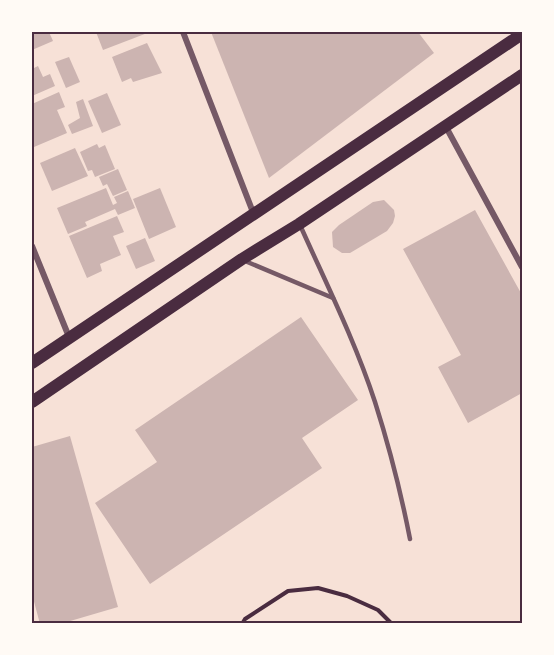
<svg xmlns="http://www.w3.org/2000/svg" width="554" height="655" font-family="'Varela Round',sans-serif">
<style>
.building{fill:#ccb4b1}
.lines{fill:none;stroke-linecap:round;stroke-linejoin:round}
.path{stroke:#4a2c40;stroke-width:4}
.service{stroke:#755966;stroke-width:4.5}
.minor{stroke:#755966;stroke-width:6}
.secondary{stroke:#4a2c40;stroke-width:12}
.neatline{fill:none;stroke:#4a2c40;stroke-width:2}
</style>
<rect width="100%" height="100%" fill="#f7e1d7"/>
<g class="building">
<path d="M 32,32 L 49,32 L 53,41 L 32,50 Z"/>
<path d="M 96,32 L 150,32 L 103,50 Z"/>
<path d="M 211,32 L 418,32 L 434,53 L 269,178 Z"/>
<path d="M 147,43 L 162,73 L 133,82 L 131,78 L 122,82 L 112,57 Z"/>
<path d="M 69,57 L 80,82 L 66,88 L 55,62 Z"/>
<path d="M 38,66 L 43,77 L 50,74 L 55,86 L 32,96 L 32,69 Z"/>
<path d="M 59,92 L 65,107 L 57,110 L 67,133 L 34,147 L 32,140 L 32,104 Z"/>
<path d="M 107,93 L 121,125 L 102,133 L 88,101 Z"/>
<path d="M 83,99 L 93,126 L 72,134 L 68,125 L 80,118 L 76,102 Z"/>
<path d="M 97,144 L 99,148 L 105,145 L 115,169 L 95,177 L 92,170 L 88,171 L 80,152 Z"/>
<path d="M 75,148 L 88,176 L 52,191 L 40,163 Z"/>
<path d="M 118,169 L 127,190 L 113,196 L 107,184 L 103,186 L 99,177 Z"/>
<path d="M 106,188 L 113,205 L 117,203 L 114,197 L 128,191 L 135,208 L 118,215 L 115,209 L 85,222 L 87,226 L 68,234 L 57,208 Z"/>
<path d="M 160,188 L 176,227 L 149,239 L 133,199 Z"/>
<path d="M 384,200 L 394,210 L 395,216 L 393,223 L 387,231 L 350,253 L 342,253 L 333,247 L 332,232 L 339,225 L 373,202 Z"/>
<path d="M 475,210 L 522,295 L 522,393 L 468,423 L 438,367 L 461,355 L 403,249 Z"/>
<path d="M 117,216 L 124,232 L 113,236 L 121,255 L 100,264 L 102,271 L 87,278 L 69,236 Z"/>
<path d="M 145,238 L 155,261 L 136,269 L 126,246 Z"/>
<path d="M 301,317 L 358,400 L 302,438 L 322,468 L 150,584 L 95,503 L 157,462 L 135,430 Z"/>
<path d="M 70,436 L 118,607 L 60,624 L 40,624 L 32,594 L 32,447 Z"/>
</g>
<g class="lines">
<path class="path" d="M 242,624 L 245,619 L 288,591 L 318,588 L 347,596 L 378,610 L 392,624"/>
<g class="service">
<path d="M 300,225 C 326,283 355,341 375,402 C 389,446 401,493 410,539"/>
<path d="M 245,261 L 333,298"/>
</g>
<g class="minor">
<path d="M 183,32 L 254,215"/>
<path d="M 446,127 L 522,267"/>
<path d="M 32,246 L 69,337"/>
</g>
<g class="secondary">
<path d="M 32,363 L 522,34"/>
<path d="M 32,402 L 242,259 L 299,224 L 522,75"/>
</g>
</g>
<rect width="554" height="655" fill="none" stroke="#fffaf5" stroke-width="66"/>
<rect x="33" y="33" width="488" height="589" class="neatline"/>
</svg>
